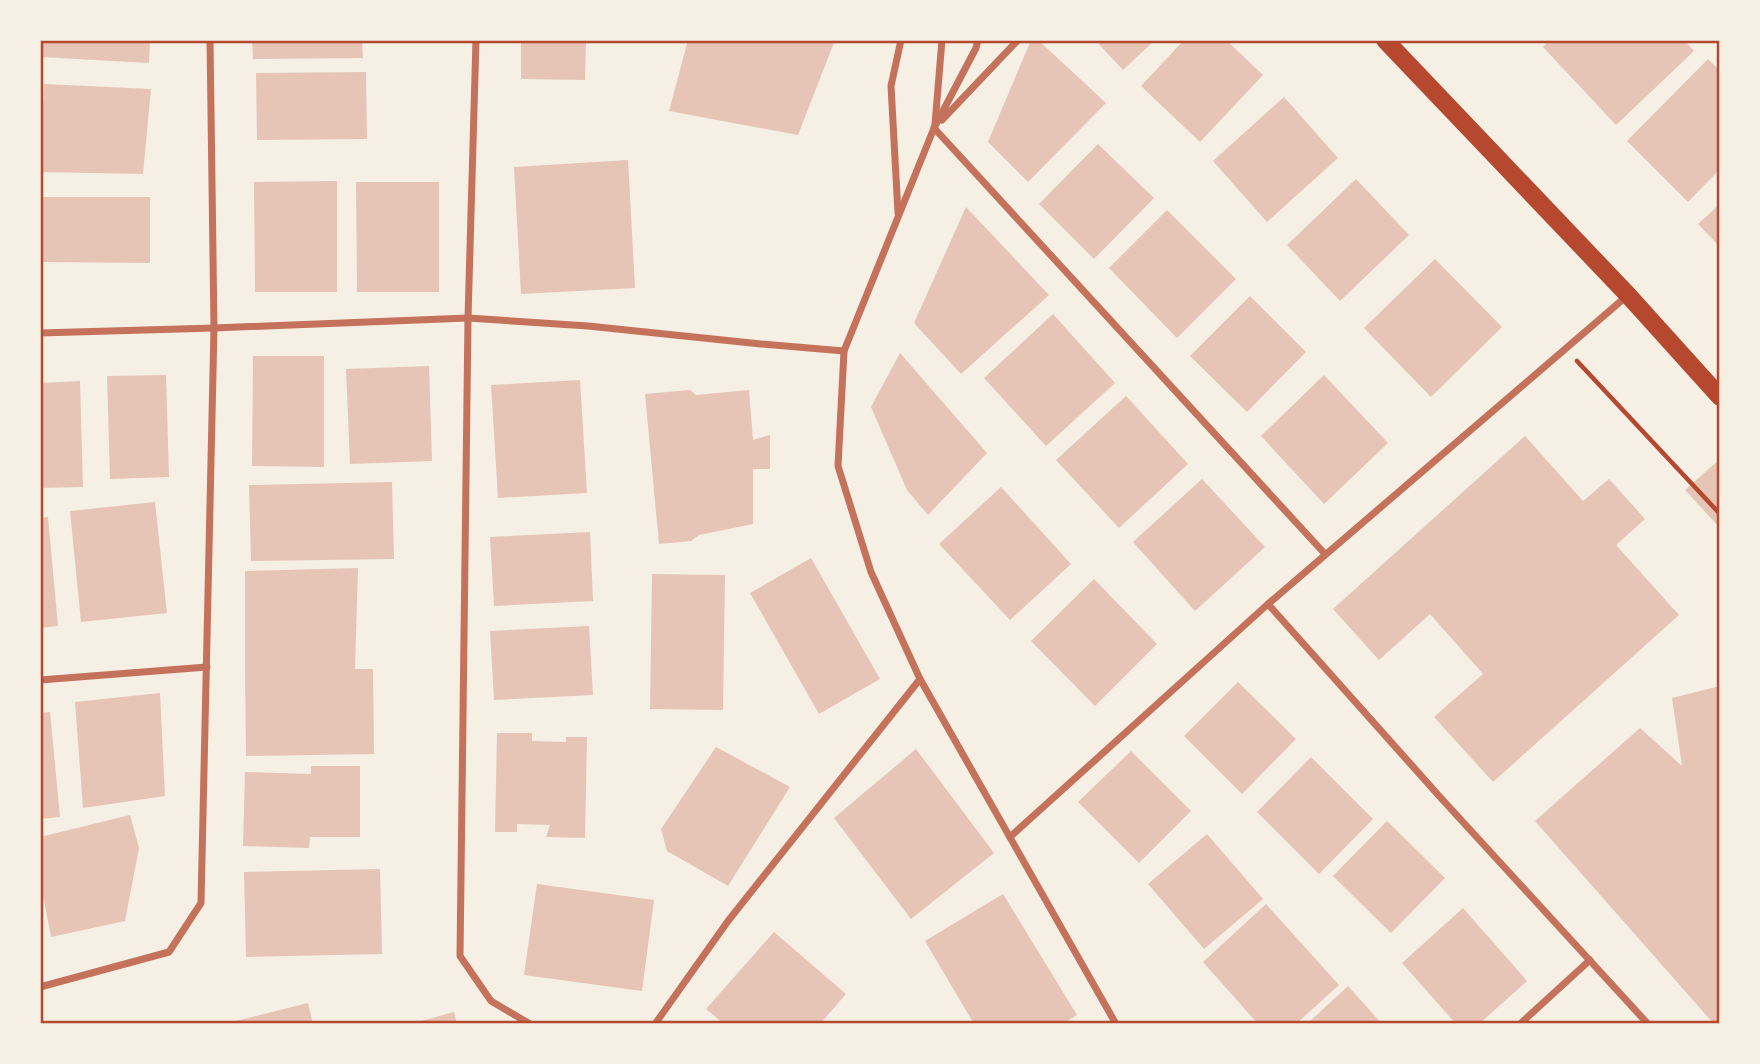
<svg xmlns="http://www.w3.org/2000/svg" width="1760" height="1064" font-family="Cabin,sans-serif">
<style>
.building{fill:#e6c5b7}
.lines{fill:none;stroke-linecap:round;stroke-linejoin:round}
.path{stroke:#b5482f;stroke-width:4.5}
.minor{stroke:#c5725c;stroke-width:7}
.primary{stroke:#b5482f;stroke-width:18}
.neatline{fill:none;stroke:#b5482f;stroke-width:2.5}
</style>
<rect width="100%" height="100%" fill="#f6efe4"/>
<g class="building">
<path d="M 41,40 L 150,40 L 149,63 L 40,57 Z"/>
<path d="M 252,40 L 362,40 L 363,58 L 253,59 Z"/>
<path d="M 521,40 L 586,40 L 585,80 L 521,79 Z"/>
<path d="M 688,40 L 835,40 L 798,135 L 669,111 Z"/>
<path d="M 1031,40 L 1038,40 L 1106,103 L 1028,182 L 988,142 Z"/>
<path d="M 1095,40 L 1155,40 L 1123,70 Z"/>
<path d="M 1184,40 L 1226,40 L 1263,75 L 1200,142 L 1141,86 Z"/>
<path d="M 1550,40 L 1684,40 L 1694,51 L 1616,125 L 1543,47 Z"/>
<path d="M 1708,59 L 1720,71 L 1720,169 L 1688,202 L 1627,141 Z"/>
<path d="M 366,72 L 367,139 L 257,140 L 256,73 Z"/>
<path d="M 44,84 L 151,89 L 143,174 L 40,172 Z"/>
<path d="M 1284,97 L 1338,158 L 1267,222 L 1213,161 Z"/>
<path d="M 1098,144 L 1154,198 L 1094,259 L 1039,204 Z"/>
<path d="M 628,160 L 635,288 L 521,294 L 514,167 Z"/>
<path d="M 1356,179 L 1409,235 L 1340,301 L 1287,245 Z"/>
<path d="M 337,181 L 337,292 L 255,292 L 254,182 Z"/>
<path d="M 356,182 L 439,182 L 439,292 L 357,292 Z"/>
<path d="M 42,197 L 150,197 L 150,263 L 42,262 Z"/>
<path d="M 1720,204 L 1720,247 L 1698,224 Z"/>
<path d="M 966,207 L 1049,295 L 961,374 L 914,323 Z"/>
<path d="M 1167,210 L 1236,279 L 1177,338 L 1109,268 Z"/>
<path d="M 1435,259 L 1502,327 L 1431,397 L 1364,328 Z"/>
<path d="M 1250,296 L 1306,352 L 1247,412 L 1190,356 Z"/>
<path d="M 1053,314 L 1115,383 L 1046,446 L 984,378 Z"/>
<path d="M 900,353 L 987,453 L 928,515 L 907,490 L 871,407 Z"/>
<path d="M 253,356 L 324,356 L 324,467 L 252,466 Z"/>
<path d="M 429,366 L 432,461 L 350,464 L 346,369 Z"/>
<path d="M 166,375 L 169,477 L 110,479 L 107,376 Z"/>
<path d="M 1324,375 L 1388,443 L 1324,504 L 1261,436 Z"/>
<path d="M 580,380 L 587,493 L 498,498 L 491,385 Z"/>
<path d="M 80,381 L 83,487 L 40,488 L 40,383 Z"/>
<path d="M 690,390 L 696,395 L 749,390 L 753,440 L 770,435 L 770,469 L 753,469 L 753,524 L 699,535 L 691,541 L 659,544 L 645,394 Z"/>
<path d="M 1126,396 L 1188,464 L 1119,528 L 1056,460 Z"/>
<path d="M 1525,436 L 1583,501 L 1609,479 L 1645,519 L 1616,545 L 1679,615 L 1493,782 L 1434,717 L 1483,674 L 1430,614 L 1379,660 L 1333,609 Z"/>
<path d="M 1720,459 L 1720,528 L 1685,490 Z"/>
<path d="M 1202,479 L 1265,547 L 1195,611 L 1133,542 Z"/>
<path d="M 392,482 L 394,559 L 251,561 L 249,485 Z"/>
<path d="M 1001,487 L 1071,564 L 1010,620 L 939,544 Z"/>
<path d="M 155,502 L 167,613 L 81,622 L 70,511 Z"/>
<path d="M 48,517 L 58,626 L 40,628 L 40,518 Z"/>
<path d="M 590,532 L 593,601 L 494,606 L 490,537 Z"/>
<path d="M 811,558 L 880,679 L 819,714 L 750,593 Z"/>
<path d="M 358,568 L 355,669 L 373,669 L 374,754 L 246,756 L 245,671 L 245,571 Z"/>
<path d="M 652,574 L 725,575 L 723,710 L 650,709 Z"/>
<path d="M 1094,579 L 1157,644 L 1095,706 L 1031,641 Z"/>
<path d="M 589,626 L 593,695 L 494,700 L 490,631 Z"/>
<path d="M 1238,682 L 1296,739 L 1242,794 L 1184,736 Z"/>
<path d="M 1720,686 L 1720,1024 L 1714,1024 L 1535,821 L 1640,728 L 1682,766 L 1672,698 Z"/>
<path d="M 160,693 L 165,796 L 83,808 L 75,702 Z"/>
<path d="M 50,712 L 60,817 L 40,819 L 40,713 Z"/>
<path d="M 497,733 L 532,733 L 532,741 L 566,742 L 566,737 L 587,737 L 585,838 L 546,837 L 550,825 L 517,824 L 517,832 L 495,832 Z"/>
<path d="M 716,747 L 790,787 L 728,886 L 667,851 L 661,829 Z"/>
<path d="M 916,749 L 994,853 L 911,919 L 834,818 Z"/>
<path d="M 1131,751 L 1191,811 L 1139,863 L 1078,802 Z"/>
<path d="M 1311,757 L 1373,819 L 1319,874 L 1257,812 Z"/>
<path d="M 311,766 L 360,766 L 360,837 L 310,837 L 309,848 L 243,846 L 245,772 L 311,774 Z"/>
<path d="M 130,815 L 139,848 L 125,921 L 51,937 L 40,880 L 40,837 Z"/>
<path d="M 1387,821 L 1445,878 L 1391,933 L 1333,876 Z"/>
<path d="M 1207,834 L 1263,899 L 1204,949 L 1148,884 Z"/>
<path d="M 380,869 L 382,954 L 246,957 L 244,872 Z"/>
<path d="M 537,884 L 654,900 L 642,991 L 524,975 Z"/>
<path d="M 1003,894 L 1077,1015 L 1062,1024 L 974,1024 L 925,941 Z"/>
<path d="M 1266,904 L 1339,985 L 1296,1024 L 1258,1024 L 1203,962 Z"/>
<path d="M 1463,908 L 1527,981 L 1479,1024 L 1456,1024 L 1402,963 Z"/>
<path d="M 774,932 L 846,994 L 820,1024 L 724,1024 L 706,1009 Z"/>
<path d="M 1348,986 L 1382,1024 L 1307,1024 Z"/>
<path d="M 308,1003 L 313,1024 L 228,1024 L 228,1023 Z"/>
<path d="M 454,1012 L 457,1024 L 414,1024 L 414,1023 Z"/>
</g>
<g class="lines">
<path class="path" d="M 1577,361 L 1720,514"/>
<g class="minor">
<path d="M 476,40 L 468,318 L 460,956 L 491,1001 L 530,1024"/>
<path d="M 978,40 L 976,48 L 934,128 L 844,351 L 838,466 L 871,572 L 920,679 L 1116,1024"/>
<path d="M 942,120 L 1018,40"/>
<path d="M 935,124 L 942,40"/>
<path d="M 934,128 L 1325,554"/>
<path d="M 898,213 L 891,86 L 901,40"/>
<path d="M 40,333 L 214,328 L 468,318 L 588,326 L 761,344 L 844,351"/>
<path d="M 1268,604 L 1440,797 L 1648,1024"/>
<path d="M 40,680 L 207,667"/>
<path d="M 1010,837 L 1268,604 L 1628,295"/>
<path d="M 40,987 L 169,952 L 201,903 L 214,328 L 210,40"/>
<path d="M 655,1024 L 728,921 L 920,679"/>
<path d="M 1520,1024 L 1590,960"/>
</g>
<path class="primary" d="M 1385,40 L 1628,295 L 1720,397"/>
</g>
<rect width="1760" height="1064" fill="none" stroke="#f6efe4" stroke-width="84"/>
<rect x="42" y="42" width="1676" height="980" class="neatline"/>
</svg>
